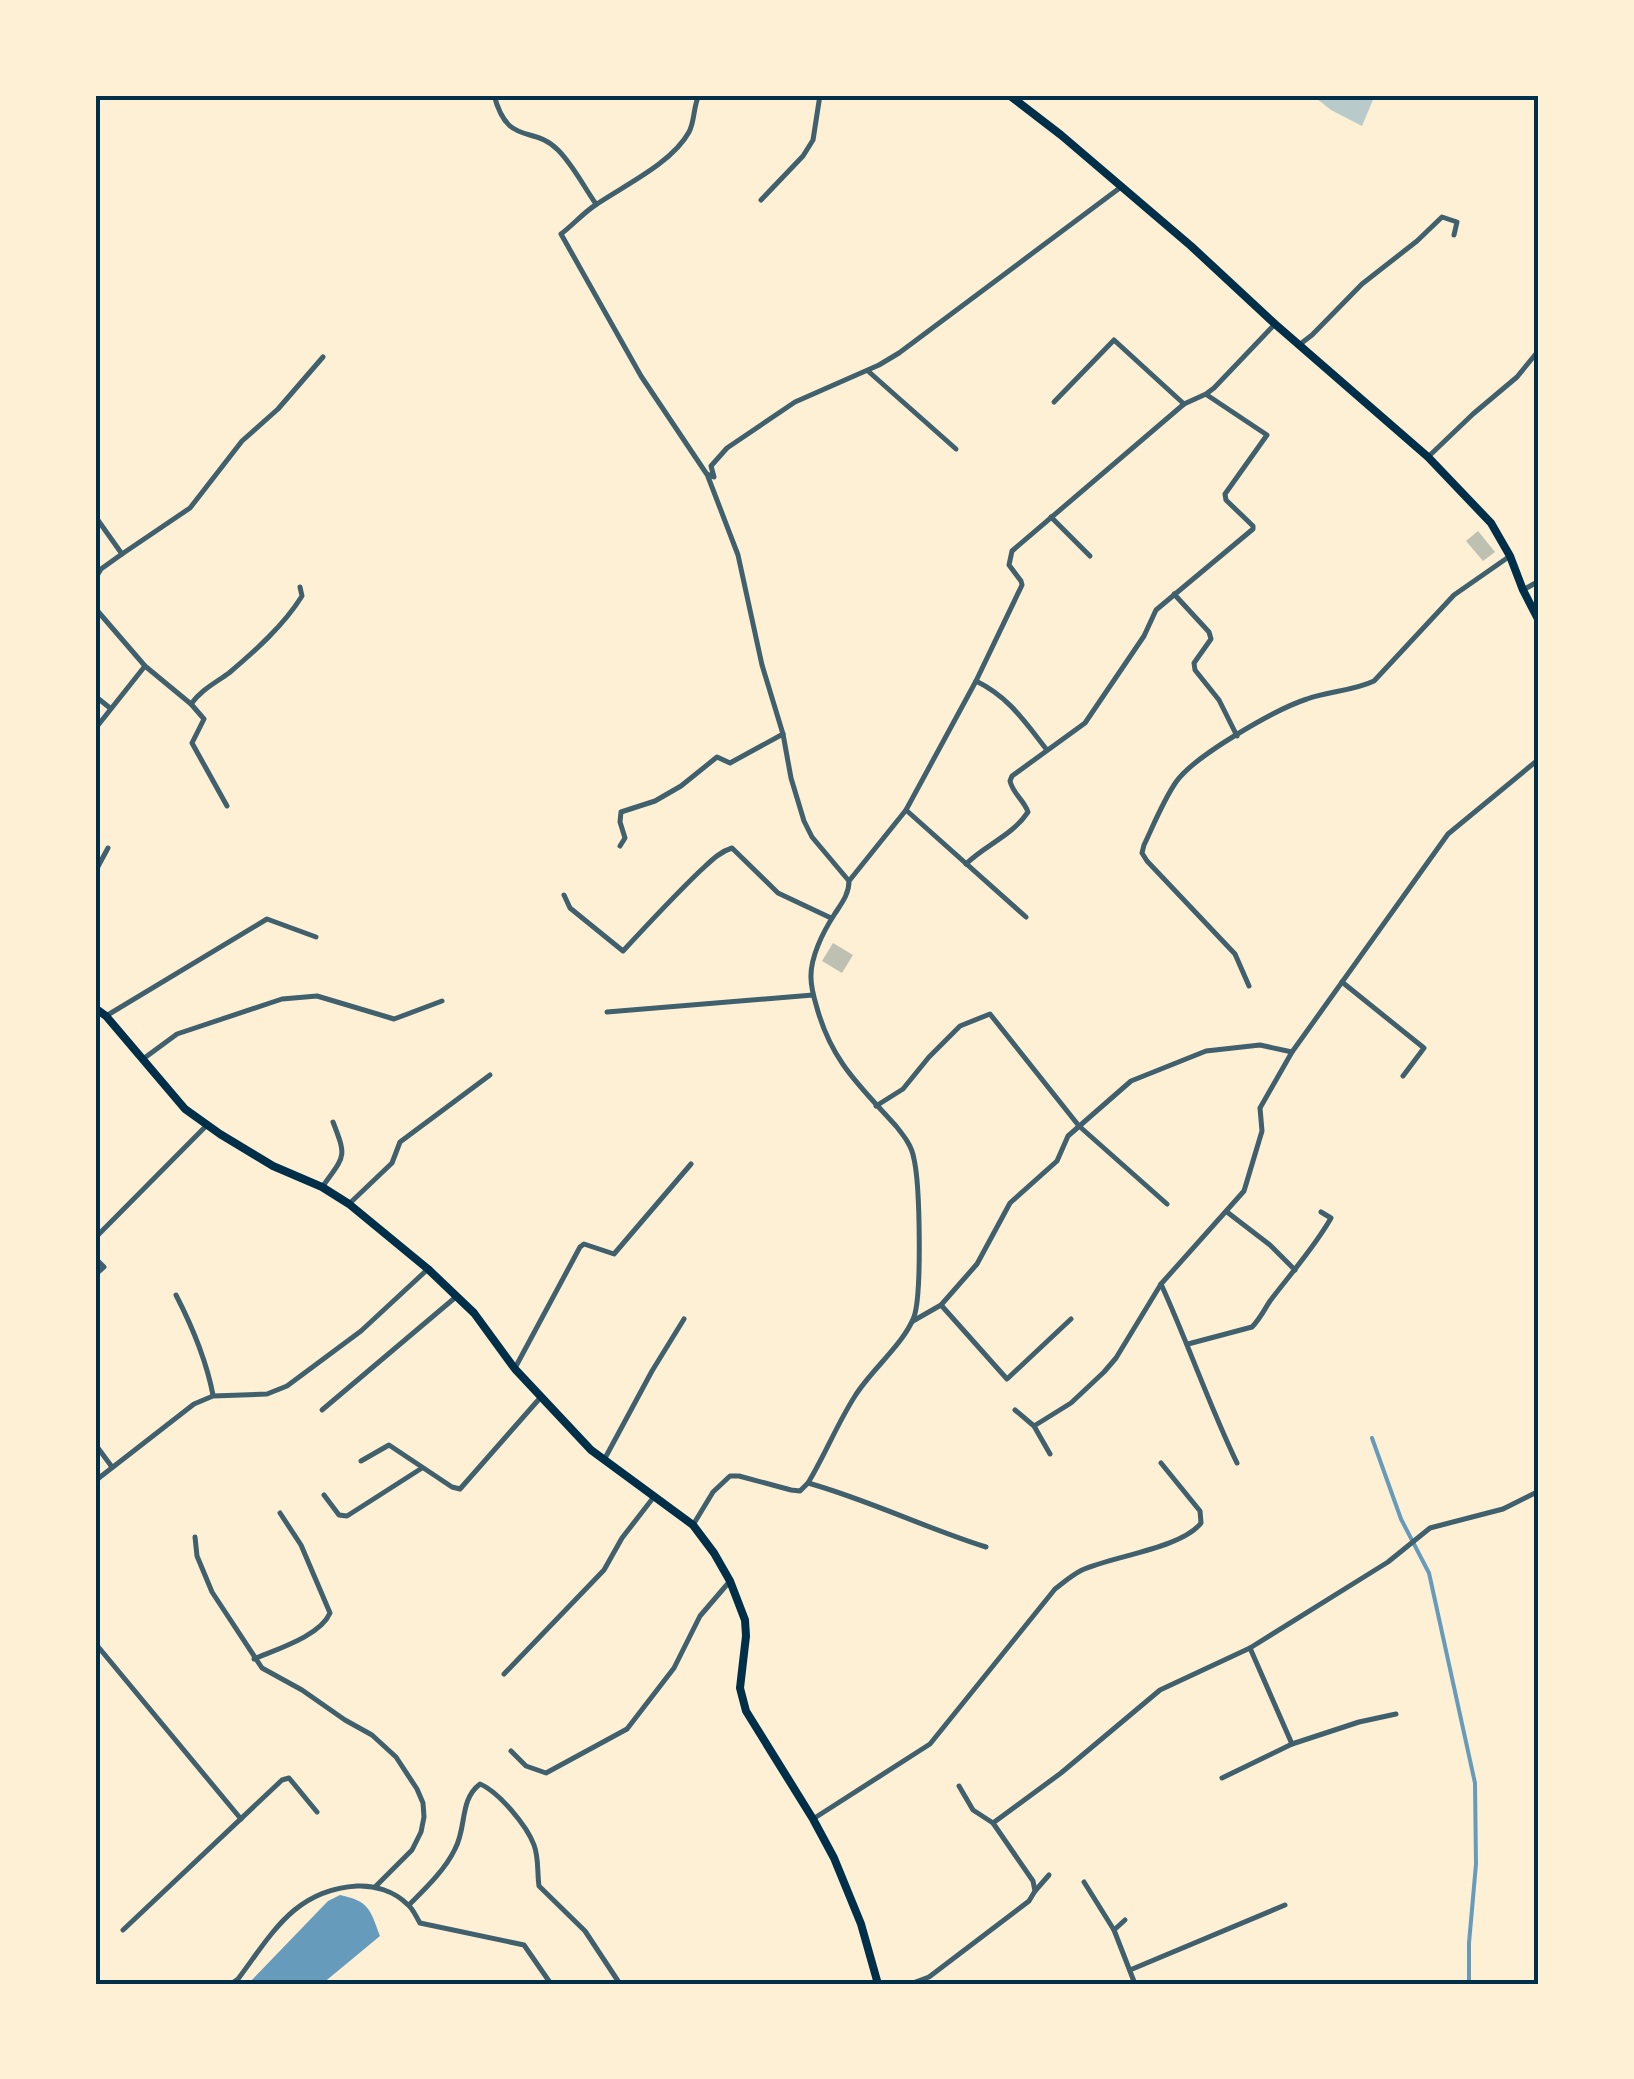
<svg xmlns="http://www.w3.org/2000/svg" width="1634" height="2079" font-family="'PT Sans Narrow',sans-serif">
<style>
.green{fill:#b9caca}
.water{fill:#669bbc}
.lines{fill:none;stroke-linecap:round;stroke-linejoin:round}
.stream{stroke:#669bbc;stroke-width:4}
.building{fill:#bec0b2}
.minor{stroke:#3f606c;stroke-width:5}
.primary{stroke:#003049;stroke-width:8}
.neatline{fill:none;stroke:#003049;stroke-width:4}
</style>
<rect width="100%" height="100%" fill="#fdf0d5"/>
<path class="green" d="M 1312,95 L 1375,95 L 1362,126 L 1331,110 Z"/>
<path class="water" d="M 340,1895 C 369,1901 370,1909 380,1936 L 322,1984 L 248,1984 L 328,1901 Z"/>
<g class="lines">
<path class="stream" d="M 1372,1438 L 1401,1519 L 1429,1573 L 1475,1783 L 1476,1864 L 1469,1943 L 1469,1984"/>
</g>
<g class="building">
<path d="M 1478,531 L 1495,552 L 1483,561 L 1466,541 Z"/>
<path d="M 833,943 L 853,955 L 842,973 L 822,961 Z"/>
</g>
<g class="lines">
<g class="minor">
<path d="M 494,95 C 508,148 533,124 558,150 C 573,165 584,187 596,204"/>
<path d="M 699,95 C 693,107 695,121 689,132 C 672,163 625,185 597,204 C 584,212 573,225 561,234 L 641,376 L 706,473"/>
<path d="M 761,200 L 803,156 L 813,140 L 820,95"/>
<path d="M 1299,345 L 1312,335 L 1362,284 L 1417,241 L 1442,217 L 1457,222 L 1454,235"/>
<path d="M 868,371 L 956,449"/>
<path d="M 1054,402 L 1114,340 L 1184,404"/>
<path d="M 1428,457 L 1473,414 L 1517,377 L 1539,350"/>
<path d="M 95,516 L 122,554 L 101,569 L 95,579"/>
<path d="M 1051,517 L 1090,556"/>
<path d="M 122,554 L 190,508 L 242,441 L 278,409 L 323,357"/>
<path d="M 1523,590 L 1539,581"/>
<path d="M 1174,594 L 1209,632 L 1211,639 L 1194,663 L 1195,670 L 1219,700 L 1237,736"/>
<path d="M 95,608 L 145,666 L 191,704 L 204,719 L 192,743 L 227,806"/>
<path d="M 976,681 C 1009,697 1025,722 1047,750"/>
<path d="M 95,696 L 110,708"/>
<path d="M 191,704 C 201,690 215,683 229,673 C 255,651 284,625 302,596 L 300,587"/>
<path d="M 95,729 L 145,666"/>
<path d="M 906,810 L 1026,917"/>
<path d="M 620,846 L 625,838 L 620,822 L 621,812 L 655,801 L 681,786 L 717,757 L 730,763 L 783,734"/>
<path d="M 966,864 C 985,845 1012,836 1028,812 C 1024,800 1013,794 1010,781 L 1012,776 L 1085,723 L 1144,636 L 1156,610 L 1253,529 L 1253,526 L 1226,500 L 1225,494 L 1267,435 L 1207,395"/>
<path d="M 95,872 L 108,848"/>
<path d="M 849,881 L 906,810 L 976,681 L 1022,585 L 1021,581 L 1009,565 L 1012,551 L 1184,404 L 1206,394 L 1214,388 L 1275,324"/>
<path d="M 564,895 L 570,908 L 623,951 C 648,924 673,897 700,871 C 710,862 719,852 732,848 L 778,893 L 831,918"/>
<path d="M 1342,982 L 1424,1048 L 1403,1076"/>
<path d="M 1249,986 L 1235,954 L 1147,861 L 1142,853 L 1144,845 C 1154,824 1163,801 1176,782 C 1194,756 1276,709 1307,699 C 1329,691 1353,691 1374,681 L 1454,595 L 1510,556"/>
<path d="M 607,1012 L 813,995"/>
<path d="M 106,1016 L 267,919 L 316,937"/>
<path d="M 143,1059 L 177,1034 L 282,999 L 317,996 L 394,1019 L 442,1001"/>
<path d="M 876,1106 L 903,1089 L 929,1057 L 960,1026 L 990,1014 L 1079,1126 L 1167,1204"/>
<path d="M 323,1186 C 345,1155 347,1158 333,1122"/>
<path d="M 349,1204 L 392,1163 L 400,1142 L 490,1075"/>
<path d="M 1227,1212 L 1270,1245 L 1295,1270"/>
<path d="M 95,1238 L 207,1125"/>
<path d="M 95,1258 L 104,1267 L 95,1275"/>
<path d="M 1161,1284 C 1188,1343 1209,1405 1237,1463"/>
<path d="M 176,1295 C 193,1328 206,1359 213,1395"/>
<path d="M 941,1305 L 1007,1379 L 1071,1319"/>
<path d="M 913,1321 L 941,1305 L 977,1264 L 1010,1203 L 1057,1161 L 1068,1136 L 1131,1081 L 1206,1051 L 1260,1045 L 1292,1052"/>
<path d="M 1188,1344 L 1252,1327 C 1260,1319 1264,1310 1270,1301 C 1291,1273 1314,1248 1331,1218 L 1321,1212"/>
<path d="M 515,1368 L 580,1247 L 584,1244 L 614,1254 L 691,1164"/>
<path d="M 322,1410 L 457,1296"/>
<path d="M 1015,1410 L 1034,1426 L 1050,1454"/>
<path d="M 1034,1426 L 1071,1403 L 1104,1372 L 1116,1358 L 1161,1284 L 1244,1191 L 1262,1131 L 1260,1108 L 1292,1052 L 1448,834 L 1539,759"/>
<path d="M 95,1444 L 112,1467"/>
<path d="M 604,1460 L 652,1371 L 684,1319"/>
<path d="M 361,1461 L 389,1445 L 452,1487 L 460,1489 L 540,1398"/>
<path d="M 95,1481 L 194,1404 L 213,1396 L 267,1394 L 287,1386 L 361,1331 L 428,1269"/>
<path d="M 808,1483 C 869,1500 925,1528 986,1547"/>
<path d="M 324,1495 L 339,1515 L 347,1516 L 422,1468"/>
<path d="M 693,1525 L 713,1492 L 730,1476 L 739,1476 L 791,1490 L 800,1491 L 808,1483 C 825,1455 837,1424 855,1396 C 871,1370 903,1345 914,1317 C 922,1294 920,1185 914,1159 C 912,1146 904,1136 896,1126 C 860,1086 832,1062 817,1008 C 814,998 811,988 811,978 C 810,958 823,932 834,915 C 841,904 849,895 849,881 L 812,837 L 804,821 L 791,778 L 783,734 L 762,665 L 738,555 L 707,474 L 714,477 L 711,466 L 727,448 L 795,402 L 879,365 L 899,353 L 1121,187"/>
<path d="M 195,1537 L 197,1556 L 212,1592 L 262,1668 L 302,1690 L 345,1720 L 372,1735 L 396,1757 L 417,1789 L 423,1803 L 424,1817 L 421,1832 L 412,1850 L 376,1886"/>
<path d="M 95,1643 L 241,1819"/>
<path d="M 1250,1648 L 1292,1744 L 1359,1722 L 1396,1714"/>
<path d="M 254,1659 C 277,1649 320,1636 330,1613 L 301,1545 L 280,1513"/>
<path d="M 504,1674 L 604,1570 L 622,1538 L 653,1498"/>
<path d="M 511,1751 L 526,1766 L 546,1773 L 627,1729 L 674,1668 L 700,1616 L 730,1581"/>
<path d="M 1222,1778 L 1292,1744"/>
<path d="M 813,1819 L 930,1744 L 1055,1589 C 1064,1582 1072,1575 1082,1570 C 1113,1556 1182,1548 1201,1523 L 1200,1511 L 1161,1463"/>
<path d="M 993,1823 L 1061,1773 L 1160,1690 L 1250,1648 L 1388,1562 L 1430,1528 L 1503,1509 L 1539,1491"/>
<path d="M 1084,1882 L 1114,1930 L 1135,1984"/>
<path d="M 1035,1891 L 1049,1875"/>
<path d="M 409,1905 C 425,1889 445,1870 455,1849 C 467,1827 459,1800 480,1784 C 499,1792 527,1826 534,1845 C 539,1858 537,1872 539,1886 L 585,1931 L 620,1984"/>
<path d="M 123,1930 L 282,1780 L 289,1778 L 317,1812"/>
<path d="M 1114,1930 L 1125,1920"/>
<path d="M 1130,1970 L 1285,1905"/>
<path d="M 231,1984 L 238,1979 C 272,1934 294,1890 357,1886 C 374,1885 394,1891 407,1904 C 413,1908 416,1917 420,1923 L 524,1945 L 551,1984"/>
<path d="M 910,1984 L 929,1977 L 1029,1901 L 1035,1891 L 1033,1881 L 993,1823 L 973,1810 L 959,1786"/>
</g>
<g class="primary">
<path d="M 1009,95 L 1061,135 L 1191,246 L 1275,324 L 1428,457 L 1491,523 L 1510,556 L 1523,590 L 1539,621"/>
<path d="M 95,1008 L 106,1016 L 185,1109 L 220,1134 L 273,1166 L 322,1187 L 349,1204 L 428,1269 L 474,1313 L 515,1369 L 591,1450 L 693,1525 L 714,1553 L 730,1581 L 745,1620 L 746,1636 L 740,1688 L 746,1711 L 813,1819 L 834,1858 L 861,1924 L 878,1984"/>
</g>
</g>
<rect width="1634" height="2079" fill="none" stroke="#fdf0d5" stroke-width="195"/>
<rect x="98" y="98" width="1438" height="1884" class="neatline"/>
</svg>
